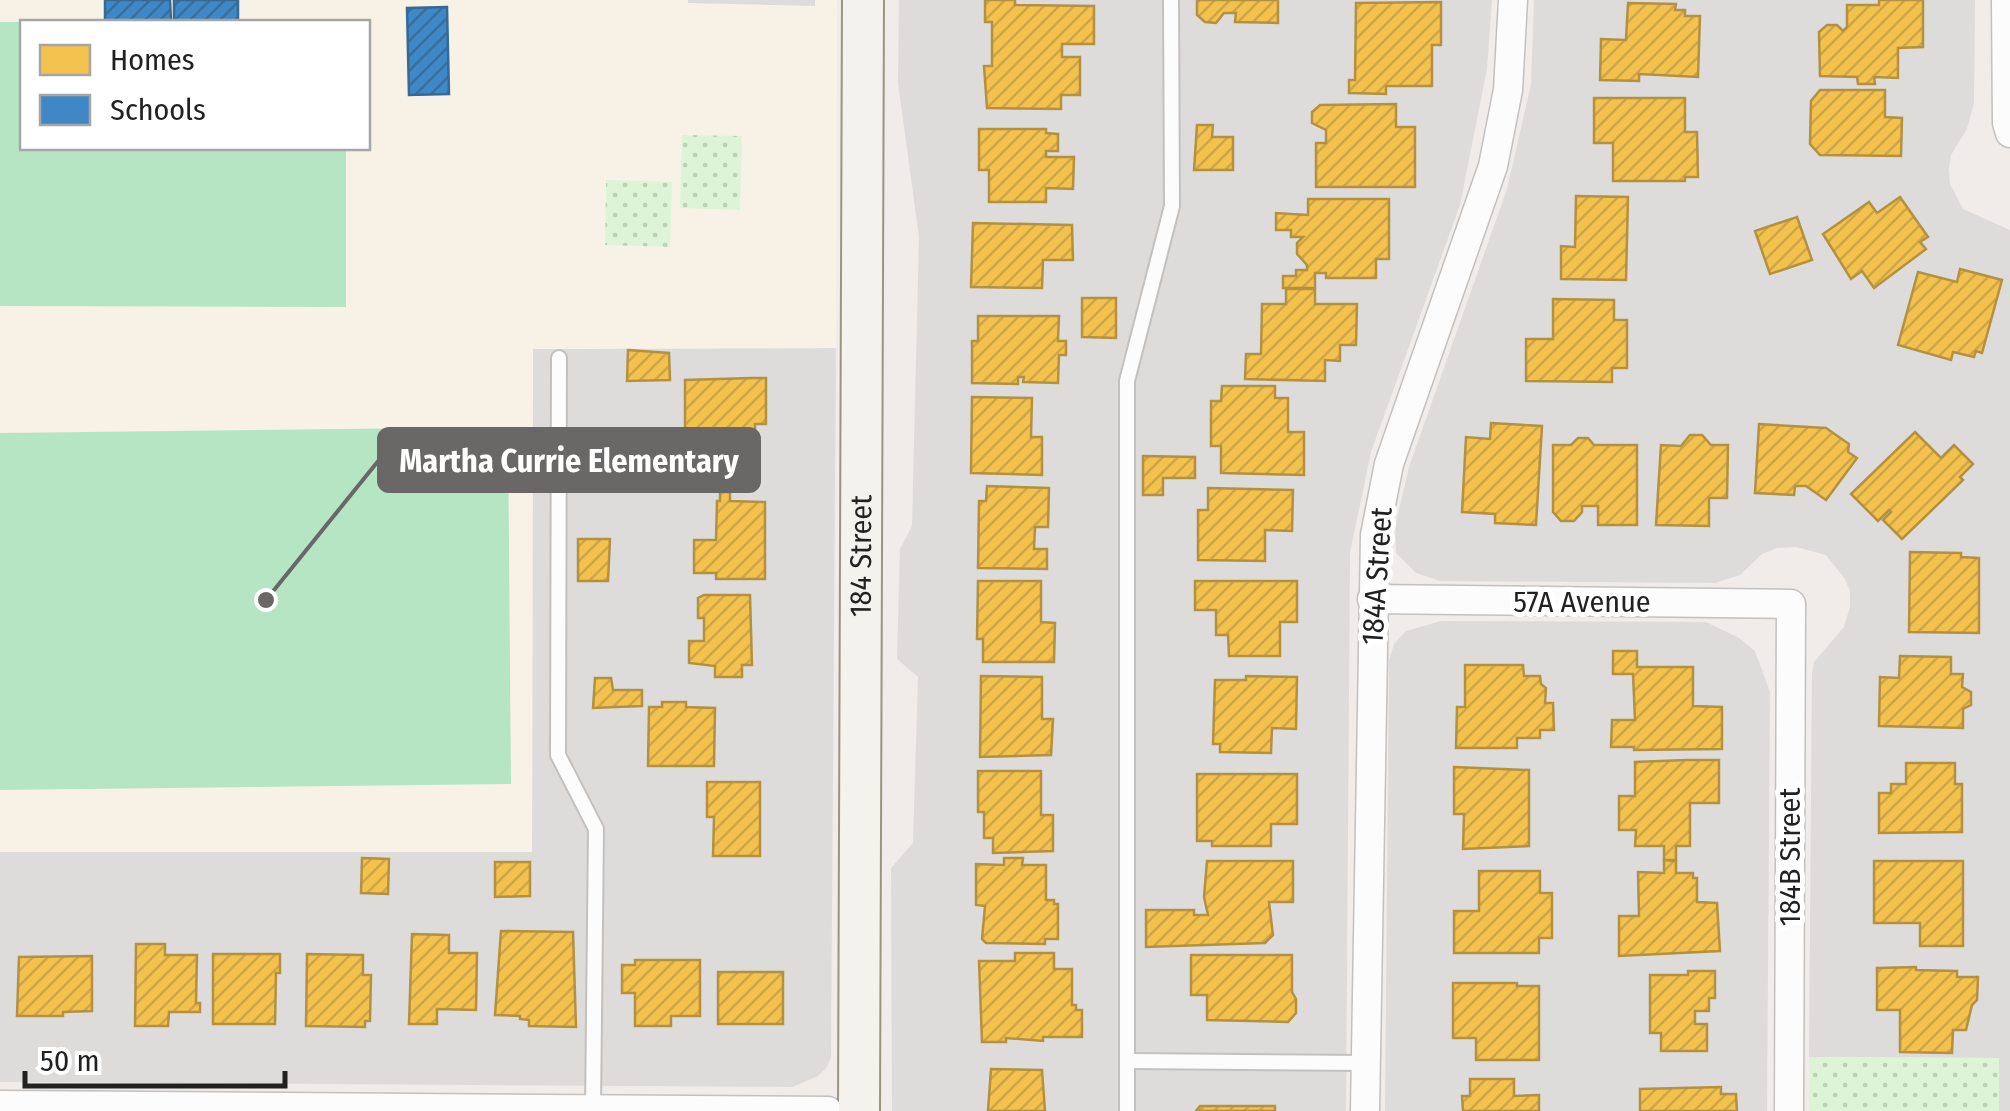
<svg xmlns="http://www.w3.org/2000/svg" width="2010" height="1111" font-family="'Fira Sans Condensed',sans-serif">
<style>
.residential{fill:#dedcdb}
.education{fill:#f8f2e6;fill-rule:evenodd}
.religious{fill:#dddcdb}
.park{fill:url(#park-dots)}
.pitch{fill:#b6e5c4}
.homes{fill:url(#homes-hatch);stroke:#b39140;stroke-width:2.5}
.schools{fill:url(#schools-hatch);stroke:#366994;stroke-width:2.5}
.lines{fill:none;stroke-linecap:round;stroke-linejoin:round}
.service-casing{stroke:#c2c1c0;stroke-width:18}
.minor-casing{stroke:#c2c1c0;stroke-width:31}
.secondary-casing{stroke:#9a9581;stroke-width:44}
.service{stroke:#fdfcfc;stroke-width:14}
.minor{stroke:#fdfcfc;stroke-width:28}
.secondary{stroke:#f4f2ed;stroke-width:40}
.labels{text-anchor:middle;stroke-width:10;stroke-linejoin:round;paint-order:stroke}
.street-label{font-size:30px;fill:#212121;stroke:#fff}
.leader{fill:none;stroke:#696867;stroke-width:4}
.callout-dot{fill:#696867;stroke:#fff;stroke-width:4}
.callout{fill:#696867;stroke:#696867;stroke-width:4}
.callout-label{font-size:32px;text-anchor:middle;font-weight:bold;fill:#fff}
</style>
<defs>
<pattern id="park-dots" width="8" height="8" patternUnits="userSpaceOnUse" patternTransform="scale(2.5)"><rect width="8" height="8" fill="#def4d6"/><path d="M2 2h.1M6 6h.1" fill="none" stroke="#bed1b7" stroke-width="1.8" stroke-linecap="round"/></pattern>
<pattern id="homes-hatch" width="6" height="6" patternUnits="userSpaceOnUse" patternTransform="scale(2.5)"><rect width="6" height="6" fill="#f2c14e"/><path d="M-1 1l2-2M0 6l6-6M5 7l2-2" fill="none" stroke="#cfa644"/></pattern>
<pattern id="schools-hatch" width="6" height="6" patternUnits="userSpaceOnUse" patternTransform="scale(2.5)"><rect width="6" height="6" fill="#3f88c5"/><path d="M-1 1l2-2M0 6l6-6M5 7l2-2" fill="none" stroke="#346fa0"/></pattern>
</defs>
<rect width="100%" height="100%" fill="#efecea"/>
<g class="residential">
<path d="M 899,0 L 1492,0 L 1487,69 L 1460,205 L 1371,452 L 1350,553 L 1346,1111 L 892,1111 L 891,868 L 913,843 L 918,677 L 897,659 L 900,549 L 912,526 L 919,237 L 898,83 Z"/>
<path d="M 1534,0 L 1975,0 L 1974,103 L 1967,129 L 1951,155 L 1949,169 L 1950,184 L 1963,209 L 2010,230 L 2010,1111 L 1999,1111 L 1998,1058 L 1809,1057 L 1812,672 L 1814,662 L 1844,627 L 1850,607 L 1850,591 L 1845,579 L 1826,555 L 1796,547 L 1777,548 L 1762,554 L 1740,575 L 1715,583 L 1440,581 L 1416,573 L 1396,553 L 1395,527 L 1409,467 L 1507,189 L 1531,84 Z"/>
<path d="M 836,348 L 831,1057 L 827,1067 L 818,1076 L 792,1087 L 0,1082 L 0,852 L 532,851 L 533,349 Z"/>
<path d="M 1441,621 L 1706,622 L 1739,638 L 1755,651 L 1770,692 L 1767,1111 L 1385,1111 L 1389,660 L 1394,644 L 1406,631 Z"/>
</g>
<path class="education" d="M 0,0 L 837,0 L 836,348 L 533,349 L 532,852 L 0,852 ZM 22,22 L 368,22 L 368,148 L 22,148 Z"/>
<path class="religious" d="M 688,0 L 815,0 L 815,6 L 688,3 Z"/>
<g class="park">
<path d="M 682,135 L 742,136 L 740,210 L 680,208 Z"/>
<path d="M 606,180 L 672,182 L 670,247 L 605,245 Z"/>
<path d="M 1809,1057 L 1999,1058 L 1999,1111 L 1809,1111 Z"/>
</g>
<g class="pitch">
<path d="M 0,22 L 346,22 L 22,22 L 22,148 L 346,148 L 346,307 L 0,306 Z"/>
<path d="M 508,427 L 511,784 L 0,790 L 0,433 Z"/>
</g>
<g class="homes">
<path d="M 985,0 L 1015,0 L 1015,5 L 1094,6 L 1094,44 L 1062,44 L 1062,57 L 1080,57 L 1080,95 L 1061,95 L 1061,109 L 987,108 L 984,66 L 992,66 L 992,22 L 985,22 Z"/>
<path d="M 1197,0 L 1278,0 L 1278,23 L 1235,22 L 1236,13 L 1224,13 L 1216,23 L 1205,22 L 1197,15 Z"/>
<path d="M 1879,0 L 1923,0 L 1923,47 L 1898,48 L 1898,78 L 1874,77 L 1875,84 L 1858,84 L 1857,77 L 1820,76 L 1819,32 L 1827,25 L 1837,25 L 1843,31 L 1847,27 L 1847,5 L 1879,5 Z"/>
<path d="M 1441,2 L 1441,45 L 1432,45 L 1432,86 L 1386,86 L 1386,94 L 1349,93 L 1349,80 L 1355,80 L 1356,3 Z"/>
<path d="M 1628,3 L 1676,4 L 1675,10 L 1685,10 L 1685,16 L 1700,16 L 1698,77 L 1639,74 L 1639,81 L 1600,80 L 1601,39 L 1626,40 Z"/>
<path d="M 1820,90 L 1885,90 L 1885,117 L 1902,118 L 1901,156 L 1820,155 L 1810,144 L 1811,101 Z"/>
<path d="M 1594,98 L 1685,98 L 1685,132 L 1697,132 L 1698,177 L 1685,177 L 1685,181 L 1613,181 L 1613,143 L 1594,143 Z"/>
<path d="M 1396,104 L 1396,127 L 1415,127 L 1415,187 L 1316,187 L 1316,143 L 1326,143 L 1326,130 L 1312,123 L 1312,112 L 1320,105 Z"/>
<path d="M 1197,125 L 1213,125 L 1212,137 L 1233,137 L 1233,170 L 1194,170 Z"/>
<path d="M 979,129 L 1046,129 L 1046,133 L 1058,134 L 1058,151 L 1046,151 L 1046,157 L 1074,157 L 1073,189 L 1046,188 L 1046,202 L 989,202 L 989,170 L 979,170 Z"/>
<path d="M 1576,196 L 1628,197 L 1626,280 L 1561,279 L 1561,246 L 1575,247 Z"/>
<path d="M 1900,197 L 1928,237 L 1920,242 L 1926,249 L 1874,288 L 1862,271 L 1851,279 L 1823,234 L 1869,202 L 1877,213 Z"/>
<path d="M 1308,199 L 1389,199 L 1389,259 L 1376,259 L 1376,278 L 1326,278 L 1326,273 L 1315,273 L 1315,288 L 1283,288 L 1283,276 L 1296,276 L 1296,270 L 1307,270 L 1307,265 L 1297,254 L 1297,243 L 1303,237 L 1291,237 L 1291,230 L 1276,230 L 1276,213 L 1308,215 Z"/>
<path d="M 1797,217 L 1812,260 L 1770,274 L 1755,231 Z"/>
<path d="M 973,223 L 1072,225 L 1073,260 L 1043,260 L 1042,288 L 971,287 Z"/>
<path d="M 1960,269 L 2002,280 L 1982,353 L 1976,351 L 1974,357 L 1953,352 L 1951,360 L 1898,345 L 1918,272 L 1957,282 Z"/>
<path d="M 1286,289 L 1315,289 L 1315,304 L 1357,304 L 1356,345 L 1340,345 L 1340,361 L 1325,360 L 1325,381 L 1245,379 L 1246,354 L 1261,354 L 1262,304 L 1286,304 Z"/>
<path d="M 1082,298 L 1116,298 L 1116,338 L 1082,337 Z"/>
<path d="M 1553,299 L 1614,300 L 1614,320 L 1627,320 L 1627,368 L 1612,368 L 1612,382 L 1526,381 L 1526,339 L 1553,339 Z"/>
<path d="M 978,316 L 1059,316 L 1058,341 L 1066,341 L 1066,355 L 1059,355 L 1058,383 L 1023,382 L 1024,377 L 1018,377 L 1018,384 L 972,383 L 972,341 L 978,341 Z"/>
<path d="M 628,350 L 669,353 L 670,380 L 627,381 Z"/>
<path d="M 752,378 L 766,378 L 766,424 L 755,424 L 755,461 L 673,460 L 673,431 L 685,431 L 685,380 Z"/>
<path d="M 1222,386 L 1275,386 L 1275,398 L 1288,398 L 1288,432 L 1304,432 L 1304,475 L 1221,473 L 1221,446 L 1211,446 L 1211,401 L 1221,401 Z"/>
<path d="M 972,397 L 1032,398 L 1031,437 L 1042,437 L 1042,475 L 971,473 Z"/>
<path d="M 1491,423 L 1542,426 L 1536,525 L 1495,523 L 1495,514 L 1462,512 L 1466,437 L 1490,439 Z"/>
<path d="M 1759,424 L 1826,428 L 1849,444 L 1848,452 L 1857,458 L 1826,500 L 1806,486 L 1795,486 L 1794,495 L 1755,493 Z"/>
<path d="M 1915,432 L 1941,458 L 1954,445 L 1973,464 L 1960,477 L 1963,480 L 1902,539 L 1883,520 L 1891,512 L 1889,510 L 1878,521 L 1851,494 Z"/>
<path d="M 1690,435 L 1702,435 L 1711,445 L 1728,445 L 1727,498 L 1709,498 L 1709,526 L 1656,525 L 1661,445 L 1681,446 Z"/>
<path d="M 1578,438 L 1588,438 L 1594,445 L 1637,445 L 1637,525 L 1598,525 L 1598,506 L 1582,506 L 1582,512 L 1574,521 L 1561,521 L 1553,512 L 1553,445 L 1571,445 Z"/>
<path d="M 1143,456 L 1195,457 L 1195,478 L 1163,478 L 1163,495 L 1143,495 Z"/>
<path d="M 987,486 L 1049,488 L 1048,527 L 1035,527 L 1034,549 L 1047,549 L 1047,569 L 978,568 L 979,501 L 986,501 Z"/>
<path d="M 1208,488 L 1293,490 L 1292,531 L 1265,530 L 1265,561 L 1198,560 L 1198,510 L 1208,510 Z"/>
<path d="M 720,492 L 730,492 L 730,501 L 765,502 L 765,579 L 716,579 L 716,573 L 694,573 L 694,540 L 716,540 L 717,501 L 720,501 Z"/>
<path d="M 578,539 L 610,539 L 608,581 L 578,581 Z"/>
<path d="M 1910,552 L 1961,553 L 1961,557 L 1979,558 L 1979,633 L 1909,632 Z"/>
<path d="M 978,581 L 1041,581 L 1041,622 L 1055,623 L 1054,662 L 983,662 L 983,639 L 977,639 Z"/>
<path d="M 1195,581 L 1297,581 L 1297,622 L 1280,622 L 1280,656 L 1229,656 L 1228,635 L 1216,635 L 1216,610 L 1195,610 Z"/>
<path d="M 704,595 L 750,595 L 752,665 L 742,665 L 742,677 L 715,677 L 715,666 L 689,663 L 689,641 L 704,641 L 704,618 L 698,618 L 698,598 Z"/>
<path d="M 1613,651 L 1637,651 L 1637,667 L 1693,667 L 1693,706 L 1722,707 L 1722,749 L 1634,750 L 1634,747 L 1611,747 L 1612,720 L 1635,720 L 1633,674 L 1613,674 Z"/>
<path d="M 1900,656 L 1951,657 L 1951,674 L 1963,674 L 1962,687 L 1971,692 L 1971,705 L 1963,709 L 1963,728 L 1879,726 L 1880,677 L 1899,678 Z"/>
<path d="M 1465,665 L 1523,665 L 1524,676 L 1540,676 L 1541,684 L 1546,688 L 1545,703 L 1553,703 L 1554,730 L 1540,730 L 1540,738 L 1517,738 L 1517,748 L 1456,748 L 1457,707 L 1465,707 Z"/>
<path d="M 981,676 L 1042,677 L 1042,719 L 1053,719 L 1051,755 L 980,757 Z"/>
<path d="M 1246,676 L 1297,677 L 1296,729 L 1272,728 L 1271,753 L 1220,752 L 1220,744 L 1213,744 L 1215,680 L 1246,680 Z"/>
<path d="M 595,678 L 611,678 L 613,690 L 642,690 L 642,706 L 593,708 Z"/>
<path d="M 662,702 L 686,702 L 686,707 L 715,708 L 714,766 L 648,766 L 649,707 L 662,707 Z"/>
<path d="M 1687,760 L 1719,760 L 1719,803 L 1690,803 L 1690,846 L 1676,846 L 1676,860 L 1664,860 L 1664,846 L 1635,846 L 1636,830 L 1619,830 L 1619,796 L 1635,796 L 1635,762 Z"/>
<path d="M 1906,763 L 1955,763 L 1955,784 L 1962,784 L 1962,832 L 1879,833 L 1879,793 L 1891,793 L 1891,784 L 1906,784 Z"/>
<path d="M 1454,767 L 1529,770 L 1529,846 L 1463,849 L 1464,814 L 1454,814 Z"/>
<path d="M 978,771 L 1041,771 L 1041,815 L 1053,815 L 1053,851 L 993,853 L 993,838 L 984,838 L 984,812 L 978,812 Z"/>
<path d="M 1197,774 L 1297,774 L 1297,824 L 1271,824 L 1271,846 L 1212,846 L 1212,841 L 1197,841 Z"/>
<path d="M 707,782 L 760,782 L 760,856 L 713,856 L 714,817 L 707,817 Z"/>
<path d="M 362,858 L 389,859 L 388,894 L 361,893 Z"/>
<path d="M 1004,858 L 1023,858 L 1022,865 L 1046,865 L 1046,900 L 1054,900 L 1054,904 L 1058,904 L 1058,939 L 1045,939 L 1045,944 L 986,943 L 982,939 L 985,906 L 976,905 L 976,864 L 1004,865 Z"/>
<path d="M 1664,860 L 1676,861 L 1676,873 L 1693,873 L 1693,878 L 1697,878 L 1697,902 L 1717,903 L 1720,951 L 1619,956 L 1619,916 L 1639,916 L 1638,872 L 1664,873 Z"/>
<path d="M 1207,861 L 1293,861 L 1293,902 L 1269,902 L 1273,935 L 1265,943 L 1146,947 L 1146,910 L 1194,910 L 1194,915 L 1208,915 L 1204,897 Z"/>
<path d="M 1874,861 L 1963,861 L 1963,946 L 1920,946 L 1920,923 L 1874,923 Z"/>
<path d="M 495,862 L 530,862 L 530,896 L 495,897 Z"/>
<path d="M 1479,871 L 1540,871 L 1540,893 L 1552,893 L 1552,938 L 1539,938 L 1539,953 L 1454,953 L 1454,911 L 1479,911 Z"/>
<path d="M 501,931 L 573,932 L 576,1027 L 529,1026 L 529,1020 L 520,1019 L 520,1016 L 495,1015 Z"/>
<path d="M 412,934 L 449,935 L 449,953 L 477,953 L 476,1010 L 437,1009 L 437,1024 L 409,1024 Z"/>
<path d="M 136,944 L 165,944 L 165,955 L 197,955 L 196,1003 L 200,1003 L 200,1012 L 169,1012 L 168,1026 L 135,1026 Z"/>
<path d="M 1015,953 L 1054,953 L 1054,969 L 1072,969 L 1072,1005 L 1076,1005 L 1076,1010 L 1082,1010 L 1082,1037 L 1043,1037 L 1043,1041 L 1006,1038 L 1006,1042 L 982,1042 L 979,961 L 1015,961 Z"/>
<path d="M 213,954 L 280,954 L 280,973 L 276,973 L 275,1024 L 213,1024 Z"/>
<path d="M 307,954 L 363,955 L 363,975 L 371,975 L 370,1021 L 365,1021 L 365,1027 L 306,1026 Z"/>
<path d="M 1191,955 L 1292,955 L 1292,992 L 1296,999 L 1296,1013 L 1288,1022 L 1207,1020 L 1207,995 L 1191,995 Z"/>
<path d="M 92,956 L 92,1011 L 63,1012 L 63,1016 L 17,1016 L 19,957 Z"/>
<path d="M 635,960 L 700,960 L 700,1016 L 671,1016 L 671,1026 L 635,1026 L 635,993 L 622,993 L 622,965 L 635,965 Z"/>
<path d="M 1916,967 L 1916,970 L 1957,971 L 1957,977 L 1978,977 L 1977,1000 L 1972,1005 L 1966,1030 L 1953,1030 L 1952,1053 L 1900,1052 L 1900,1010 L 1877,1010 L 1877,968 Z"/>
<path d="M 1688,971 L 1715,971 L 1715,998 L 1709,998 L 1709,1011 L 1695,1011 L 1695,1024 L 1707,1024 L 1707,1051 L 1661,1051 L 1661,1033 L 1650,1033 L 1650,975 L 1688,975 Z"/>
<rect x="718" y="972" width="65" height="52"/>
<path d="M 1453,983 L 1517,983 L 1517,986 L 1539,986 L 1539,1060 L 1476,1060 L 1476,1038 L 1453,1038 Z"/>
<path d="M 991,1069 L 1042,1070 L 1045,1111 L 988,1111 Z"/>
<path d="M 1470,1079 L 1514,1079 L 1514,1096 L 1539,1095 L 1539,1111 L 1463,1111 L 1462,1096 L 1470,1096 Z"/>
<path d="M 1721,1087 L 1721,1094 L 1736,1094 L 1737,1111 L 1640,1111 L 1640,1089 Z"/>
<path d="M 1200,1106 L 1275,1106 L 1275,1111 L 1196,1111 Z"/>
</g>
<g class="schools">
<path d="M 105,0 L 170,0 L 171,20 L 105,21 Z"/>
<rect x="174" y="0" width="64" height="21"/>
<path d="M 447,7 L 449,94 L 409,95 L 407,8 Z"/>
</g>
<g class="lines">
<g class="service-casing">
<g id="service">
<path d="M 559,358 L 558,755 L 596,829 L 593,1110"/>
<path d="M 1128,1061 L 1365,1063"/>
<path d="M 1127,1111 L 1127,381 L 1172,206 L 1171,0"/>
</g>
</g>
<g class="minor-casing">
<g id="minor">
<path d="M 2006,0 L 2007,123 L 2010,133"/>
<path d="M 1372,599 L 1791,604 L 1789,1111"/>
<path d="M 0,1105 L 828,1111"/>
<path d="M 1365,1111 L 1375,535 L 1389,464 L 1493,166 L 1508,90 L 1513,0"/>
</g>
</g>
<g class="secondary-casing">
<g id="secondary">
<path id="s1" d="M 859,1111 L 863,0"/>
</g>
</g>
<use href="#service" class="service"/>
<use href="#minor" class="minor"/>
<use href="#secondary" class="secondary"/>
</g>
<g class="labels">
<g class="street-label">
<text dy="10" stroke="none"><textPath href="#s1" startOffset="555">184 Street</textPath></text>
<text transform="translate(1377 576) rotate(-86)" y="10">184A Street</text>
<text x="1582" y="612">57A Avenue</text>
<text transform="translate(1790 857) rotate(-90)" y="10">184B Street</text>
</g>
</g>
<path class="leader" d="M266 600L379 460"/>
<circle class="callout-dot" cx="266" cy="600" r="10"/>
<rect class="callout" x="379" y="429" width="380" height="62" rx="10"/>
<g class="callout-label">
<text x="569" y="472">Martha Currie Elementary</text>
</g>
<rect x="20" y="20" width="350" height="130" fill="#ffffff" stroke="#a6a6a6" stroke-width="2.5"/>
<rect x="40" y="45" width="50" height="30" fill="#f2c14e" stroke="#a6a6a6" stroke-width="2.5"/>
<text x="110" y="70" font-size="30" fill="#212121">Homes</text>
<rect x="40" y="95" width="50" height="30" fill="#3f88c5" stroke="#a6a6a6" stroke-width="2.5"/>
<text x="110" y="120" font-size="30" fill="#212121">Schools</text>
<path d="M25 1071v15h260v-15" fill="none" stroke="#212121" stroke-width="5"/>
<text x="40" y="1071" font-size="30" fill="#212121" stroke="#ffffff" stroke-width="8" paint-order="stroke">50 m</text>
</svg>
